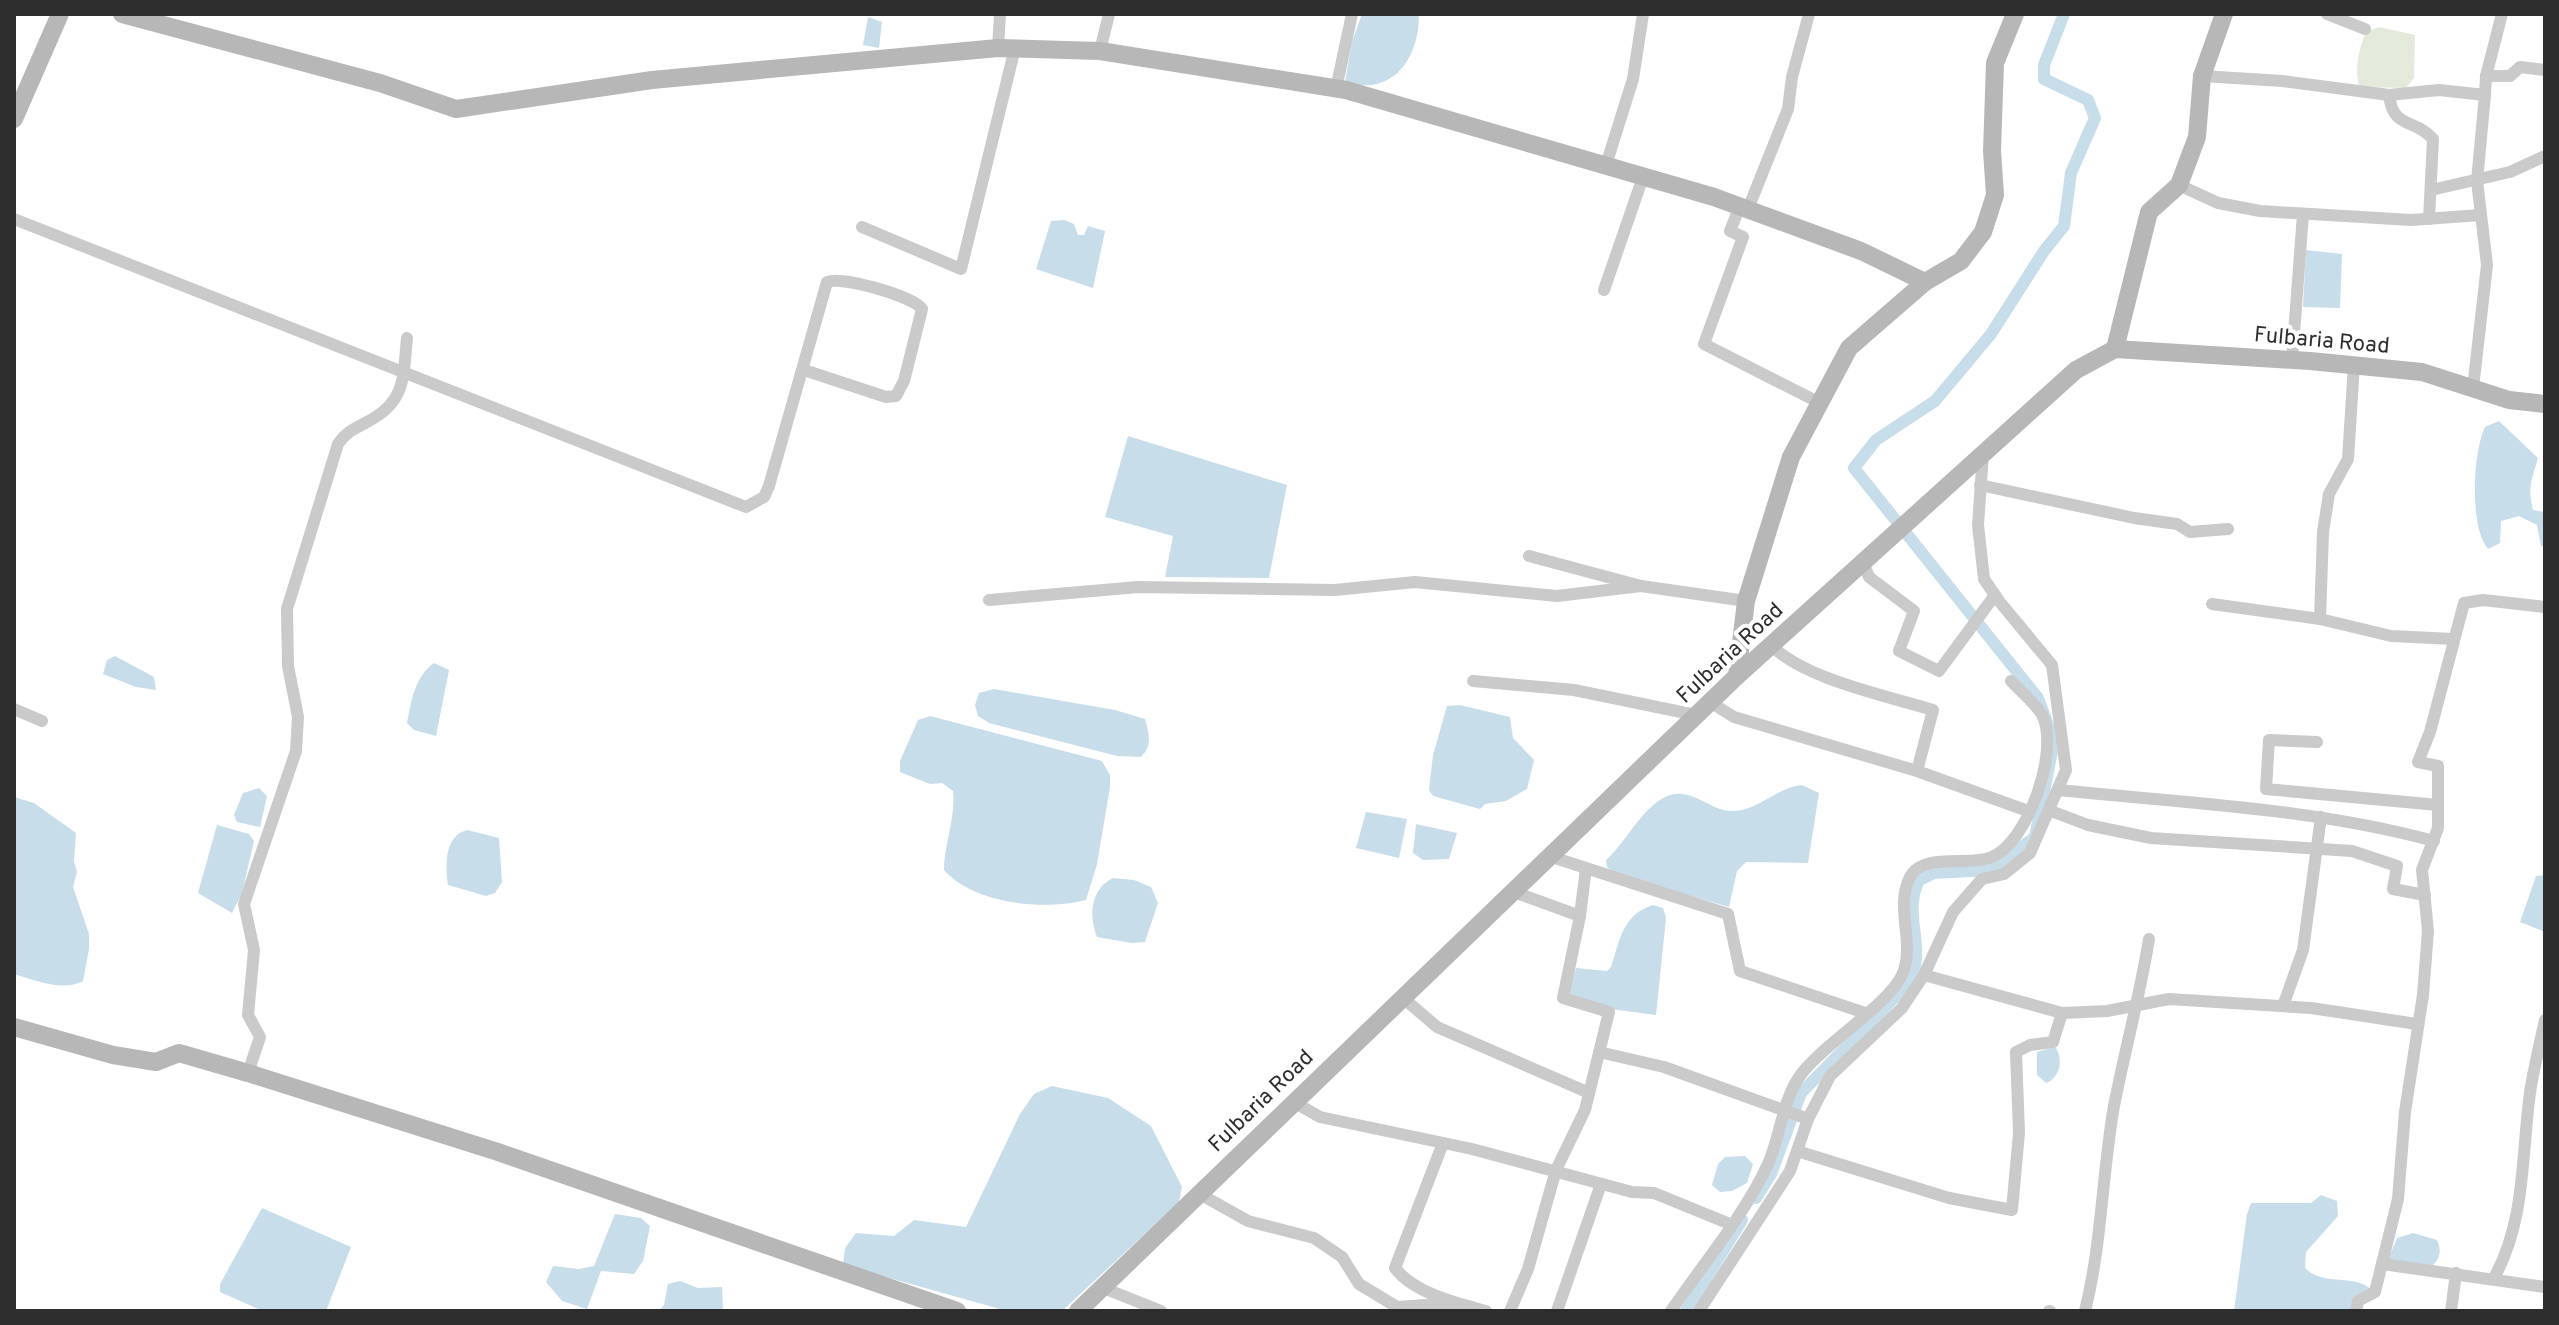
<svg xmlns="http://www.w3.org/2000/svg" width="2559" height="1325" font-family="Overpass,sans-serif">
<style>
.green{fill:#e3eadb}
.water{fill:#c7ddea}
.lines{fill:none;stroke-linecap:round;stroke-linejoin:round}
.canal{stroke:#c7ddea;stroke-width:12}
.street{stroke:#cacaca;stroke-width:12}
.secondary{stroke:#b7b7b7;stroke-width:18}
.labels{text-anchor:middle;stroke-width:8;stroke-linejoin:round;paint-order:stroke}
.street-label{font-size:22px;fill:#2d2d2d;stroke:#fff}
</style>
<rect width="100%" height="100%" fill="#fff"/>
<path class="green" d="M 2379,27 L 2415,35 L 2414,78 L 2406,88 L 2359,87 C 2354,69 2359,48 2366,32 Z"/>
<g class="water">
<path d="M 1362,14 L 1419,15 C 1419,59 1392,97 1345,82 L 1352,42 Z"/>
<path d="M 868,17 L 882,22 L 879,48 L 863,45 Z"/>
<path d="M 1064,220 L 1074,224 L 1078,235 L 1084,235 L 1088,226 L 1105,231 L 1093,288 L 1036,269 L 1051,221 Z"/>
<path d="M 2306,250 L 2342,254 L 2340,308 L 2303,307 Z"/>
<path d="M 2499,421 L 2538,458 C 2532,480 2527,486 2533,510 L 2545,512 L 2545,547 L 2541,546 L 2537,525 L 2519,516 L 2501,521 L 2500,543 L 2488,549 C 2469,527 2473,452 2485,427 Z"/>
<path d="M 1128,436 L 1287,485 L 1269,578 L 1165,577 L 1173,536 L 1105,517 Z"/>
<path d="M 115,656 L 154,677 L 156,690 L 136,687 L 103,674 L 107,660 Z"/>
<path d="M 434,663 L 449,670 L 436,736 L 414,730 L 407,723 C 411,702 415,676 434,663 Z"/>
<path d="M 994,689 L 1115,710 L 1145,719 C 1149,735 1153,744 1141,757 L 1117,756 L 989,723 L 978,716 L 975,705 L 979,693 Z"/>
<path d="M 1460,705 L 1510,717 L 1513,738 L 1534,760 L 1527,789 L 1506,801 L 1485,804 L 1480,809 L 1433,796 L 1429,790 L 1433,755 L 1447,706 Z"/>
<path d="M 930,716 L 1102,761 L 1110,775 L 1110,787 L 1097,864 L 1086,900 C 1044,911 974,904 944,870 C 944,844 956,817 953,791 L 942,783 L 930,784 L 900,772 L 900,761 L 918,720 Z"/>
<path d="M 1802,785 L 1819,793 L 1808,863 L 1746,862 L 1737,871 L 1729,907 L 1616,874 L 1607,867 L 1606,860 C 1628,842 1649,791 1682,794 C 1701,796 1715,812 1734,811 C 1759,810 1778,787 1802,785 Z"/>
<path d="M 259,788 L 267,796 L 260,827 L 237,822 L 234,815 L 243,793 Z"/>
<path d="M 14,797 L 34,803 L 76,833 L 74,861 L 77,872 L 73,887 L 89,934 L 89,949 L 83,981 C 63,992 34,980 14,974 Z"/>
<path d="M 1366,812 L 1407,819 L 1399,858 L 1356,848 Z"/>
<path d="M 1416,824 L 1457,833 L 1449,859 L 1423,860 L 1413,853 Z"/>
<path d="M 217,825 L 249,834 L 254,841 L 242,893 L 232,913 L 198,893 Z"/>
<path d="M 467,830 L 499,838 L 502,882 L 495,893 L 486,896 L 448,885 C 445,866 444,836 467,830 Z"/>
<path d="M 2545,875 L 2545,932 L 2520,922 L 2536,876 Z"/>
<path d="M 1113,878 L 1134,880 L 1151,887 L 1158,903 L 1145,942 L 1132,943 L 1097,937 C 1088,914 1091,889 1113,878 Z"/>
<path d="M 1653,905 L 1663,908 L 1666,918 L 1656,1015 L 1610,1009 L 1567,996 L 1576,968 L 1607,971 L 1611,967 C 1620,940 1622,915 1653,905 Z"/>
<path d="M 2055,1047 C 2064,1059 2060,1078 2046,1083 L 2037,1075 L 2037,1052 Z"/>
<path d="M 1052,1086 L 1108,1098 L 1151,1126 L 1182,1187 L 1179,1202 L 1062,1311 L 1007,1311 L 843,1265 L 845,1248 L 856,1233 L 894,1236 L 914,1220 L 966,1227 L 1020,1114 L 1034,1094 Z"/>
<path d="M 1745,1156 L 1753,1164 L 1747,1183 L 1732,1191 L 1720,1192 L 1712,1185 L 1718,1164 L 1725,1157 Z"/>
<path d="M 2321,1195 L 2337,1201 L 2338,1216 L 2306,1252 L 2305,1268 C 2324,1287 2354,1273 2372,1290 L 2351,1311 L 2234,1311 L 2247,1214 L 2251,1203 L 2311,1203 Z"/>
<path d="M 262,1208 L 351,1247 L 326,1311 L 263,1311 L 220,1292 L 220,1284 Z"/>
<path d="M 615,1214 L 641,1218 L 650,1226 L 643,1261 L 634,1274 L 601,1271 L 587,1309 L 562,1301 L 546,1282 L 553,1266 L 579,1269 L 594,1266 Z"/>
<path d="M 2413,1233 L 2437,1240 C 2442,1250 2440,1259 2432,1266 L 2387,1262 L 2397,1238 Z"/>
<path d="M 680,1281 L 698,1288 L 722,1287 L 723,1311 L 659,1311 L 664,1305 L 668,1284 Z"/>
</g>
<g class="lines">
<g class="canal">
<path d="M 1756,1198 L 1771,1174 L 1801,1093 L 1908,984 C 1929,949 1901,917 1919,880 L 1934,873 L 1990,870 L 2035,837 L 2054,741 L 2038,698 L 1854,468 L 1876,440 L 1935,401 L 1991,334 L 2044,251 L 2064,226 L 2071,173 L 2095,118 L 2088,100 L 2044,79 L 2044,65 L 2064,14"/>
<path d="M 1686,1311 L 1742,1220"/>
</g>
<g class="street">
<path d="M 2327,14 L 2365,29"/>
<path d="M 998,48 L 1000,14"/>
<path d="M 1100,51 L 1109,14"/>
<path d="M 2202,76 L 2282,81 L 2389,95 L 2439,90 L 2485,95 L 2486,76 L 2502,14"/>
<path d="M 2486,76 L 2510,76 L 2520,67 L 2545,70"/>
<path d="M 1336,89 L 1352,14"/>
<path d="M 2389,95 C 2393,130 2415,118 2433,139 L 2429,219"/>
<path d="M 1606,165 L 1633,79 L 1643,14"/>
<path d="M 2179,185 L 2218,203 L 2260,211 L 2411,220 L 2481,215"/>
<path d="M 2431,190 L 2510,172 L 2545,156"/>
<path d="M 1740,206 L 1730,231 L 1743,237 L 1704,344 L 1820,403"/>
<path d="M 1748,209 L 1788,109 L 1792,77 L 1809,14"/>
<path d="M 14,219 L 746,507 L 764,497 L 769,486 L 827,282 C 842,276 913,296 922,309 L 904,381 L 896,396 L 886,397 L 804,370"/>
<path d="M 862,227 L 961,269 L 1015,48"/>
<path d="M 1604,290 L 1643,177"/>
<path d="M 2292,360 L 2303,214"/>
<path d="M 2473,388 L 2487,265 L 2477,181 L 2485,95"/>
<path d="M 1983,454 L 1978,525 L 1984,579 L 1999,601 L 2052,665 L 2066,770 L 2030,853 L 2004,874 L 1982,879 L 1953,912 L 1924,975 L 2062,1013 L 2107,1011 L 2169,999 L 2311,1008 L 2417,1024"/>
<path d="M 1980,485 L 2134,518 L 2177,524 L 2190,532 L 2228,529"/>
<path d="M 1529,556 L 1641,586 L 1746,601"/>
<path d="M 1863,562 L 1869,577 L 1914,611 L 1899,651 L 1939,671 L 1995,595"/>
<path d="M 989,600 L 1138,587 L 1335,590 L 1415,582 L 1557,596 L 1641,586"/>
<path d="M 2212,604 L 2320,619 L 2391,636 L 2453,639"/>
<path d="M 2320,619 L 2323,532 L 2329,494 L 2348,459 L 2354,365"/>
<path d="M 1771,645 C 1804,679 1887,696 1933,710 L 1917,771"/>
<path d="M 1473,681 L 1574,690 L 1696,715"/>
<path d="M 1710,702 L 1734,717 L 1917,771 L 2028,811"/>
<path d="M 14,709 L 42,721"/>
<path d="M 2317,742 L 2269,740 L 2266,789 L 2438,805"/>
<path d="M 2059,790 C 2184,803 2312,808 2434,841"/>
<path d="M 2051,811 L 2088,825 L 2151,838 L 2352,851 L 2397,866 L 2393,889 L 2425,895"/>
<path d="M 1552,857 L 1728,914 L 1740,971 L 1865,1013"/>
<path d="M 1514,892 L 1580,916 L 1586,868"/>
<path d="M 1402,997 L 1437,1027 L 1587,1092"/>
<path d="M 2283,1006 L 2303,950 L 2321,817"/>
<path d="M 1599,1052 L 1664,1067 L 1808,1119"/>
<path d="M 248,1073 L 260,1037 L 248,1015 L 254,950 L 244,904 L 296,751 L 298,717 L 288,666 L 287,609 L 338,444 C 346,432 354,429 367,422 C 406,402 403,378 407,338"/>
<path d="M 1292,1101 L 1320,1117 L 1472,1149 L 1632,1192 L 1654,1193 L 1730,1224"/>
<path d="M 1443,1143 L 1395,1268 C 1414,1293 1456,1303 1486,1311"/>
<path d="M 1797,1151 L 1949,1198 L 2012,1210 L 2019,1133 L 2016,1052 L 2030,1045 L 2053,1042 L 2062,1013"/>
<path d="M 1198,1193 L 1248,1221 L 1314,1238 L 1342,1257 L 1359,1284 L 1397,1307 L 1452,1303 L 1450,1311"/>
<path d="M 2382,1264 L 2545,1287"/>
<path d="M 2494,1278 C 2527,1219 2521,1150 2531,1086 C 2535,1064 2540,1042 2545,1020"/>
<path d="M 1101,1287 L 1161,1311"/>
<path d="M 1510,1311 L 1528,1269 L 1556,1170 L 1585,1110 L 1609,1012 L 1563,998 L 1580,916"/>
<path d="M 1557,1311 L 1601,1184"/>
<path d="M 1671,1311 C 1703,1264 1744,1216 1768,1164 C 1781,1135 1782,1099 1802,1073 C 1827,1041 1887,1006 1902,975 C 1916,945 1895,909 1909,879 C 1921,851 1968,867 1992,857 C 2027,843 2059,753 2043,717 C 2038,705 2020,691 2011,681"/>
<path d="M 1699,1311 L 1790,1171 L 1808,1119 L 1830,1076 L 1902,1008 L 1924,975"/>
<path d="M 2049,1311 L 2050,1311"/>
<path d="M 2085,1311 C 2102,1243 2102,1174 2114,1106 C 2125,1050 2140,995 2149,939"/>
<path d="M 2356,1311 L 2358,1301 L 2375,1292 L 2398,1199 L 2405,1112 L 2423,995 L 2428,931 L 2422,870 L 2438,828 L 2438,766 L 2418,762 L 2430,732 L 2464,603 L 2483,600 L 2545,607"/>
<path d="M 2451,1311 L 2456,1273"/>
</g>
<g class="secondary">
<path d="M 122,14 L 380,83 L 456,109 L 652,80 L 998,48 L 1100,51 L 1346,90 L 1714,197 L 1861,251 L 1925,282"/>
<path d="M 14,119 L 60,14"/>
<path d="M 2115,349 L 2149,212 L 2179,185 L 2197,137 L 2202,76 L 2224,14"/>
<path d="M 1737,676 L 1746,601 L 1791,457 L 1849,348 L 1925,282 L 1961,261 L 1983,232 L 1995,195 L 1992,151 L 1995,63 L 2015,14"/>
<path d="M 14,1027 L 113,1055 L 156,1062 L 179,1053 L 248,1073 L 498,1152 L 957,1311"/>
<path d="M 1078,1311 L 1737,676 L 2076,370 L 2115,349 L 2310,361 L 2422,372 L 2509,400 L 2545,404"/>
</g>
</g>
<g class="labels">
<g class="street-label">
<text transform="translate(2322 339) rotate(5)" y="8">Fulbaria Road</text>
<text transform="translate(1729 652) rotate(-43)" y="8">Fulbaria Road</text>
<text transform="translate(1260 1100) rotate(-44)" y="8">Fulbaria Road</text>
</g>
</g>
<rect width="2559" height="1325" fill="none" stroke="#2d2d2d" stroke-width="32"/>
</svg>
